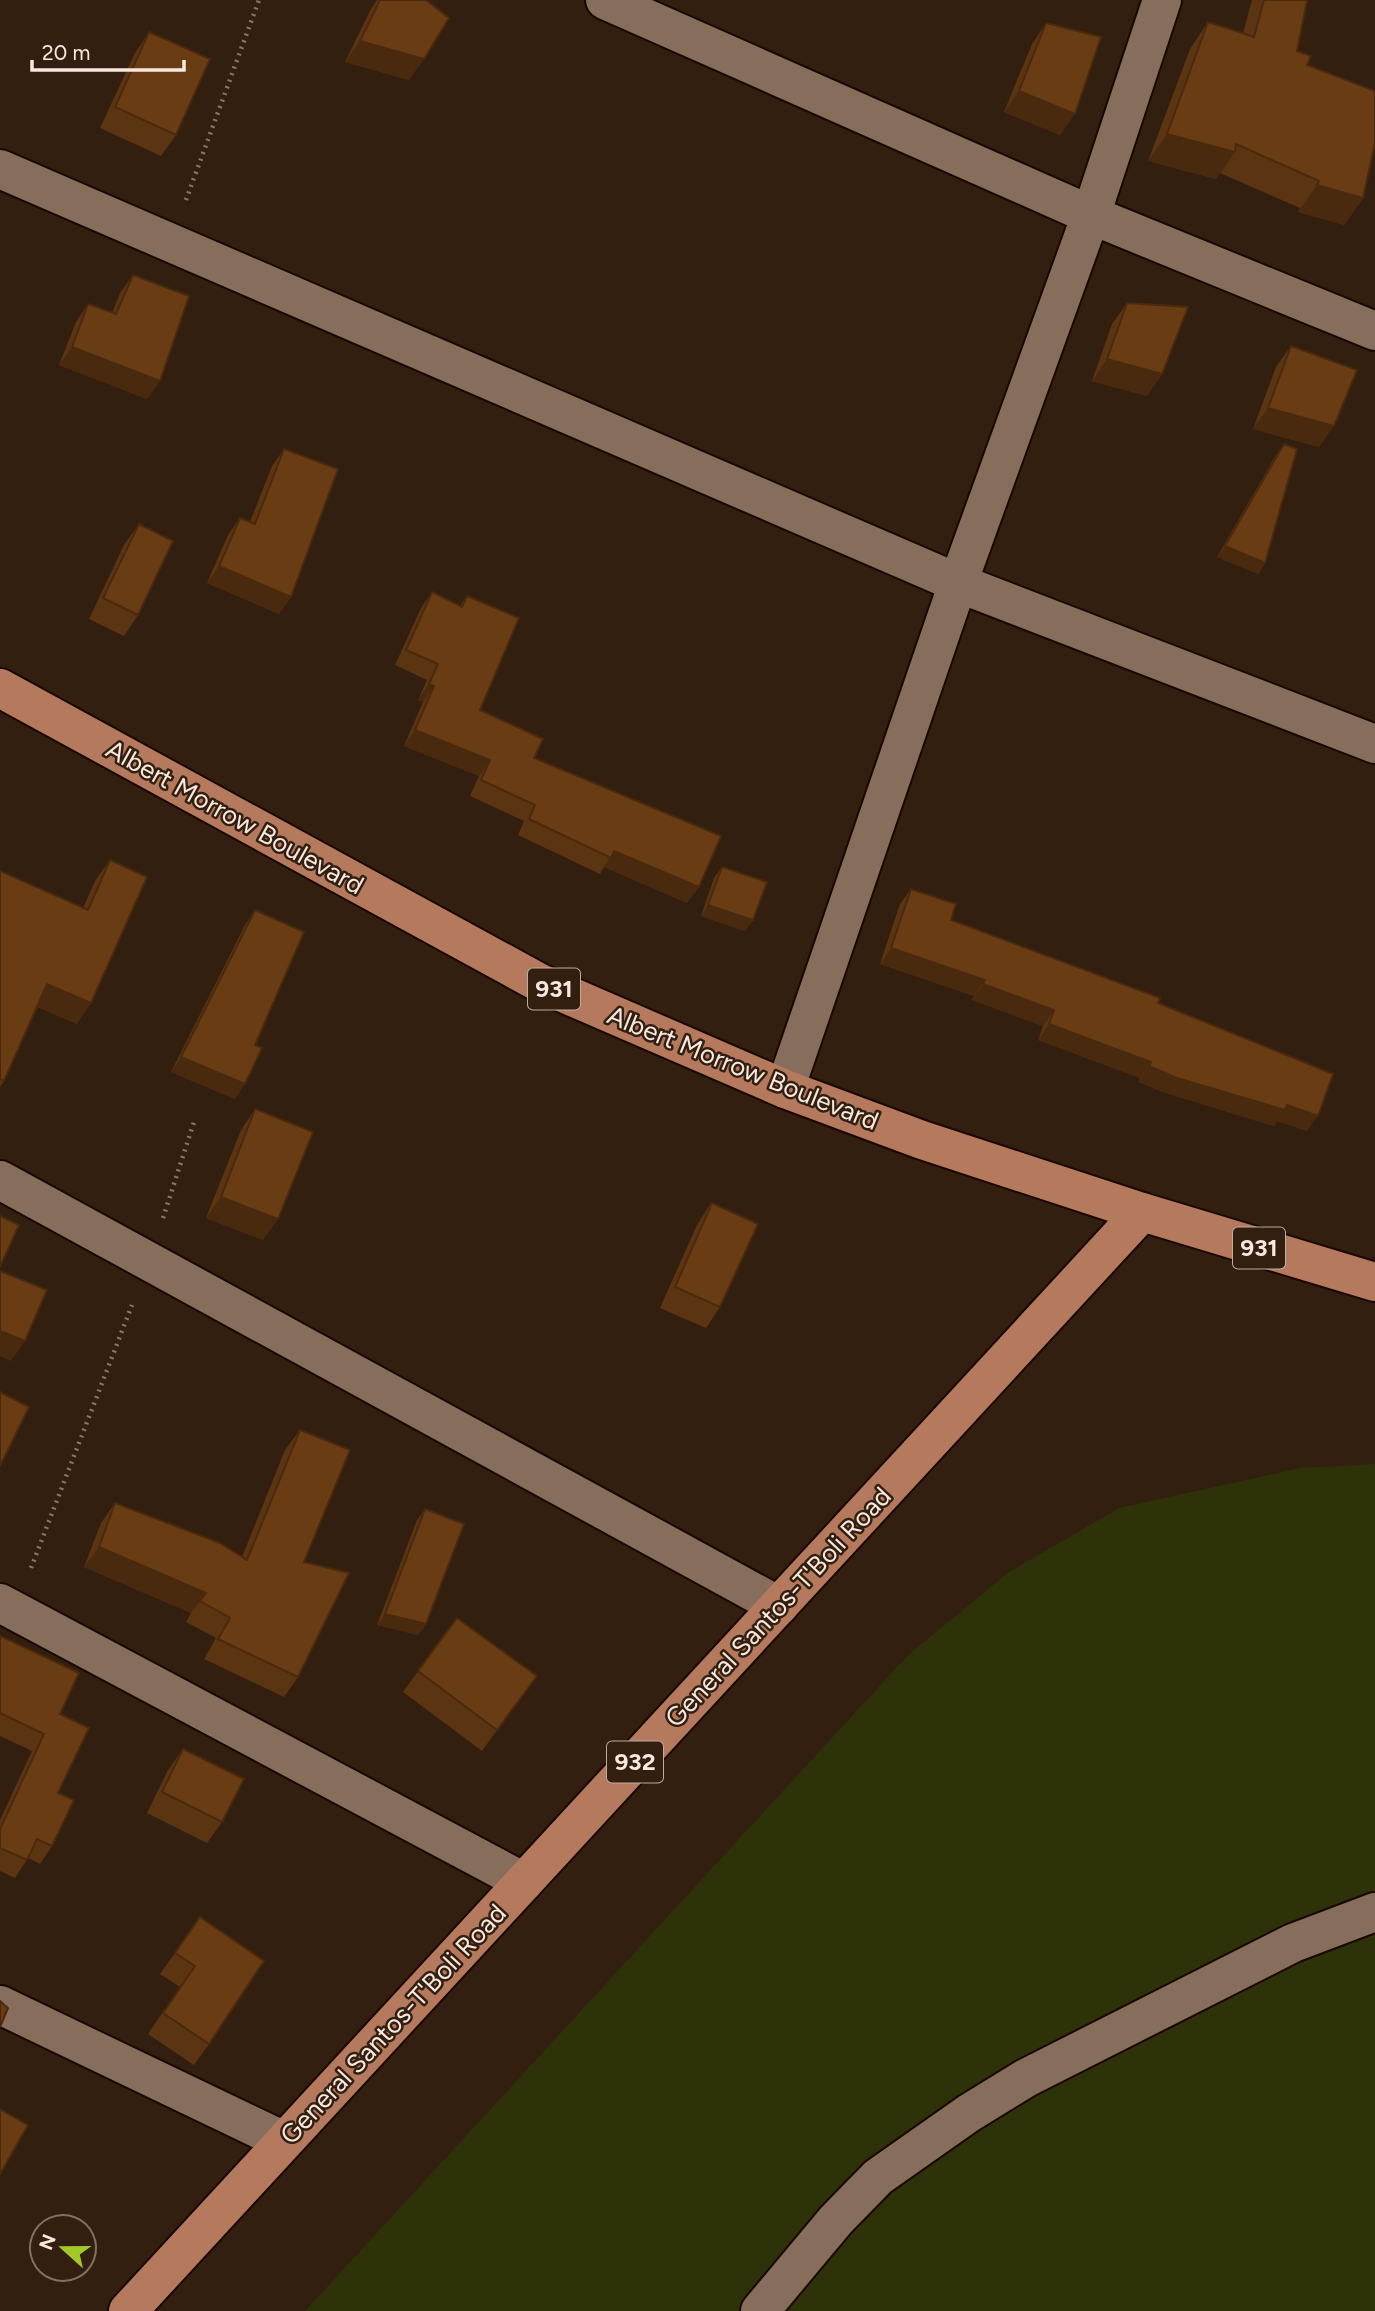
<svg xmlns="http://www.w3.org/2000/svg" width="1375" height="2311" font-family="Figtree,sans-serif">
<style>
.green{fill:#2d3208}
.lines{fill:none;stroke-linecap:round;stroke-linejoin:round}
.minor-casing{stroke:#1a0800;stroke-width:42}
.major-casing{stroke:#1a0800;stroke-width:42}
.path{stroke:#887669;stroke-width:4.5;stroke-dasharray:2 5;stroke-linecap:butt}
.minor{stroke:#876e5c;stroke-width:38}
.major{stroke:#b5795e;stroke-width:38}
.wall{fill:#5b3411}
.shaded-wall{fill:#4a2a0e}
.building{fill:#6a3c14;stroke:#4a2a0e;stroke-width:2}
.labels{text-anchor:middle;stroke-width:5;stroke-linejoin:round;paint-order:stroke}
.shield{fill:#331f0f;stroke:#bdaca1;stroke-width:2}
.shield-label{font-size:24px;font-weight:bold;fill:#f8e9e0}
.street-label{font-size:26px;fill:#f8e9e0;stroke:#331f0f}
</style>
<rect width="100%" height="100%" fill="#331f0f"/>
<path class="green" d="M 1375,1464 L 1375,2311 L 305,2311 L 908,1655 L 1009,1572 L 1119,1508 L 1300,1468 Z"/>
<g class="lines">
<g class="minor-casing">
<g id="minor">
<path d="M 605,0 L 1091,215 L 1375,331"/>
<path d="M 0,169 L 958,583 L 1375,744"/>
<path d="M 785,1089 L 958,583 L 1091,215 L 1162,0"/>
<path d="M 0,1180 L 779,1606"/>
<path d="M 0,1603 L 524,1882"/>
<path d="M 0,2005 L 284,2141"/>
<path d="M 760,2311 L 836,2220 L 878,2177 L 969,2113 L 1026,2078 L 1293,1943 L 1375,1912"/>
</g>
</g>
<g class="major-casing">
<g id="major">
<path d="M 0,688 L 540,983 L 785,1089 L 922,1140 L 1142,1212 L 1375,1282"/>
<path d="M 128,2311 L 1142,1212"/>
</g>
</g>
<g class="path">
<path d="M 186,200 L 259,0"/>
<path d="M 163,1218 L 194,1122"/>
<path d="M 31,1568 L 132,1305"/>
</g>
<use href="#minor" class="minor"/>
<use href="#major" class="major"/>
</g>
<g class="wall">
<path d="M 377,0 L 426,0 L 409,80 L 345,62 L 371,9 Z"/>
<path d="M 1252,0 L 1307,0 L 1297,51 L 1307,65 L 1363,198 L 1344,225 L 1298,212 L 1300,208 L 1220,173 L 1216,179 L 1148,161 L 1190,49 L 1208,22 L 1243,33 Z"/>
<path d="M 1046,23 L 1060,135 L 1004,112 L 1032,44 Z"/>
<path d="M 149,32 L 176,135 L 161,156 L 100,128 L 135,53 Z"/>
<path d="M 133,275 L 147,399 L 59,365 L 76,322 L 88,304 L 112,313 L 120,293 Z"/>
<path d="M 1127,303 L 1162,374 L 1147,396 L 1092,381 L 1112,324 Z"/>
<path d="M 1291,346 L 1319,447 L 1253,429 L 1276,367 Z"/>
<path d="M 1284,444 L 1265,563 L 1258,574 L 1217,557 L 1276,455 Z"/>
<path d="M 284,449 L 291,597 L 279,614 L 207,583 L 228,535 L 240,518 L 250,522 L 272,466 Z"/>
<path d="M 139,524 L 138,615 L 124,636 L 89,619 L 124,545 Z"/>
<path d="M 432,592 L 460,606 L 467,596 L 480,710 L 534,758 L 687,903 L 604,867 L 600,874 L 518,835 L 524,821 L 470,796 L 479,776 L 404,746 L 423,702 L 418,700 L 427,680 L 395,665 L 421,608 Z"/>
<path d="M 110,860 L 77,1024 L 38,1007 L 4,1081 L 0,1087 L 0,871 L 83,908 L 95,881 Z"/>
<path d="M 722,867 L 753,920 L 745,931 L 701,916 L 714,878 Z"/>
<path d="M 911,889 L 951,920 L 1158,1003 L 1307,1131 L 1277,1121 L 1274,1126 L 1166,1093 L 1138,1082 L 1140,1078 L 1038,1040 L 1043,1026 L 972,1000 L 974,996 L 880,964 L 900,904 Z"/>
<path d="M 255,910 L 235,1099 L 171,1072 L 245,925 Z"/>
<path d="M 255,1109 L 263,1240 L 206,1218 L 241,1130 Z"/>
<path d="M 711,1203 L 720,1307 L 706,1328 L 660,1308 L 697,1225 Z"/>
<path d="M 300,1430 L 304,1562 L 298,1677 L 284,1697 L 204,1659 L 216,1638 L 186,1622 L 191,1613 L 84,1567 L 101,1523 L 115,1503 L 242,1557 L 285,1450 Z"/>
<path d="M 425,1509 L 426,1624 L 418,1635 L 377,1625 L 417,1520 Z"/>
<path d="M 457,1618 L 537,1676 L 482,1751 L 403,1692 Z"/>
<path d="M 0,1636 L 60,1714 L 58,1793 L 52,1846 L 40,1864 L 28,1858 L 15,1878 L 0,1871 L 0,1820 L 32,1751 L 0,1736 Z"/>
<path d="M 183,1749 L 222,1822 L 207,1843 L 147,1813 L 168,1770 Z"/>
<path d="M 200,1917 L 209,2044 L 194,2065 L 148,2034 L 180,1987 L 160,1974 Z"/>
</g>
<g class="shaded-wall">
<path d="M 360,41 L 424,59 L 409,80 L 345,62 Z"/>
<path d="M 1019,91 L 1075,114 L 1060,135 L 1004,112 Z"/>
<path d="M 1167,134 L 1235,152 L 1216,179 L 1148,161 Z"/>
<path d="M 1317,185 L 1363,198 L 1344,225 L 1298,212 Z"/>
<path d="M 72,347 L 160,381 L 147,399 L 59,365 Z"/>
<path d="M 1107,359 L 1162,374 L 1147,396 L 1092,381 Z"/>
<path d="M 1268,408 L 1334,426 L 1319,447 L 1253,429 Z"/>
<path d="M 1225,546 L 1265,563 L 1258,574 L 1217,557 Z"/>
<path d="M 219,566 L 291,597 L 279,614 L 207,583 Z"/>
<path d="M 429,684 L 434,686 L 423,702 L 418,700 Z"/>
<path d="M 415,730 L 490,760 L 479,776 L 404,746 Z"/>
<path d="M 614,851 L 699,887 L 687,903 L 604,867 Z"/>
<path d="M 708,905 L 753,920 L 745,931 L 701,916 Z"/>
<path d="M 891,948 L 985,980 L 974,996 L 880,964 Z"/>
<path d="M 47,984 L 91,1003 L 77,1024 L 33,1005 Z"/>
<path d="M 983,984 L 1054,1010 L 1043,1026 L 972,1000 Z"/>
<path d="M 1049,1024 L 1151,1062 L 1140,1078 L 1038,1040 Z"/>
<path d="M 181,1057 L 245,1084 L 235,1099 L 171,1072 Z"/>
<path d="M 1149,1066 L 1287,1105 L 1318,1116 L 1307,1131 L 1277,1121 L 1274,1126 L 1166,1093 L 1138,1082 Z"/>
<path d="M 221,1197 L 278,1219 L 263,1240 L 206,1218 Z"/>
<path d="M 0,1331 L 25,1341 L 11,1361 L 0,1356 Z"/>
<path d="M 99,1547 L 206,1593 L 191,1613 L 84,1567 Z"/>
<path d="M 385,1614 L 426,1624 L 418,1635 L 377,1625 Z"/>
<path d="M 537,1676 L 522,1697 L 482,1751 L 497,1730 Z"/>
</g>
<g class="building">
<path d="M 380,0 L 426,0 L 449,18 L 424,59 L 360,41 Z"/>
<path d="M 1264,0 L 1307,0 L 1297,51 L 1311,56 L 1307,65 L 1375,91 L 1375,143 L 1363,198 L 1317,185 L 1319,181 L 1236,144 L 1235,152 L 1167,134 L 1208,22 L 1254,37 Z"/>
<path d="M 1046,23 L 1101,37 L 1075,114 L 1019,91 Z"/>
<path d="M 149,32 L 210,59 L 176,135 L 115,107 Z"/>
<path d="M 133,275 L 189,296 L 160,381 L 72,347 L 88,304 L 116,314 Z"/>
<path d="M 1127,303 L 1188,307 L 1162,374 L 1107,359 Z"/>
<path d="M 1291,346 L 1357,370 L 1334,426 L 1268,408 Z"/>
<path d="M 1284,444 L 1297,449 L 1265,563 L 1225,546 Z"/>
<path d="M 284,449 L 338,469 L 291,597 L 219,566 L 240,518 L 255,524 Z"/>
<path d="M 139,524 L 173,541 L 138,615 L 103,598 Z"/>
<path d="M 432,592 L 462,607 L 467,596 L 519,618 L 480,710 L 543,739 L 534,758 L 721,836 L 699,887 L 614,851 L 611,858 L 529,819 L 535,805 L 481,780 L 490,760 L 415,730 L 434,686 L 429,684 L 438,664 L 406,650 Z"/>
<path d="M 110,860 L 147,877 L 91,1003 L 47,984 L 4,1081 L 0,1079 L 0,871 L 88,910 Z"/>
<path d="M 722,867 L 767,882 L 753,920 L 708,905 Z"/>
<path d="M 911,889 L 956,904 L 951,920 L 1160,998 L 1158,1003 L 1333,1074 L 1318,1116 L 1287,1105 L 1285,1110 L 1177,1078 L 1149,1066 L 1151,1062 L 1049,1024 L 1054,1010 L 983,984 L 985,980 L 891,948 Z"/>
<path d="M 255,910 L 304,932 L 255,1045 L 262,1048 L 245,1084 L 181,1057 Z"/>
<path d="M 255,1109 L 313,1132 L 278,1219 L 221,1197 Z"/>
<path d="M 712,1203 L 758,1224 L 720,1307 L 675,1287 Z"/>
<path d="M 0,1216 L 19,1225 L 0,1267 Z"/>
<path d="M 0,1271 L 47,1290 L 25,1341 L 0,1331 Z"/>
<path d="M 0,1392 L 29,1407 L 0,1466 Z"/>
<path d="M 300,1430 L 350,1450 L 304,1562 L 349,1573 L 298,1677 L 218,1639 L 230,1618 L 200,1601 L 206,1593 L 99,1547 L 115,1503 L 220,1543 L 247,1560 Z"/>
<path d="M 425,1509 L 464,1524 L 426,1624 L 385,1614 Z"/>
<path d="M 457,1618 L 537,1676 L 497,1730 L 418,1671 Z"/>
<path d="M 0,1636 L 79,1673 L 60,1714 L 89,1728 L 58,1793 L 74,1800 L 52,1846 L 37,1839 L 27,1860 L 0,1848 L 0,1829 L 44,1734 L 0,1713 Z"/>
<path d="M 183,1749 L 244,1779 L 222,1822 L 162,1792 Z"/>
<path d="M 200,1917 L 264,1961 L 209,2044 L 163,2013 L 195,1966 L 175,1953 Z"/>
<path d="M 0,2001 L 8,2008 L 0,2027 Z"/>
<path d="M 0,2109 L 28,2125 L 0,2174 Z"/>
</g>
<g class="labels">
<g class="shield">
<rect x="528" y="968.5" width="52" height="41" rx="5"/>
<rect x="1233" y="1227.5" width="52" height="41" rx="5"/>
<rect x="607" y="1741.5" width="56" height="41" rx="5"/>
</g>
<g class="shield-label">
<text x="554" y="997">931</text>
<text x="1259" y="1256">931</text>
<text x="635" y="1770">932</text>
</g>
<g class="street-label">
<text transform="translate(235 817) rotate(29)" y="9">Albert Morrow Boulevard</text>
<text transform="translate(743 1068) rotate(22)" y="9">Albert Morrow Boulevard</text>
<text transform="translate(778 1607) rotate(-47)" y="9">General Santos-T'Boli Road</text>
<text transform="translate(393 2024) rotate(-47)" y="9">General Santos-T'Boli Road</text>
</g>
</g>
<g transform="translate(63 2248) rotate(291)"><circle r="33" fill="#331f0f" stroke="#827063" stroke-width="2"/>
<path d="M0-5L12 26L0 18L-12 26Z" fill="#a1c92a"/>
<text y="-10" font-size="19" font-weight="bold" text-anchor="middle" fill="#f8e9e0">N</text>
</g>
<path d="M32 60v10h152v-10" fill="none" stroke="#f8e9e0" stroke-width="3.5"/>
<text x="42" y="60" font-size="21" fill="#f8e9e0" stroke="#331f0f" stroke-width="5" paint-order="stroke">20 m</text>
</svg>
